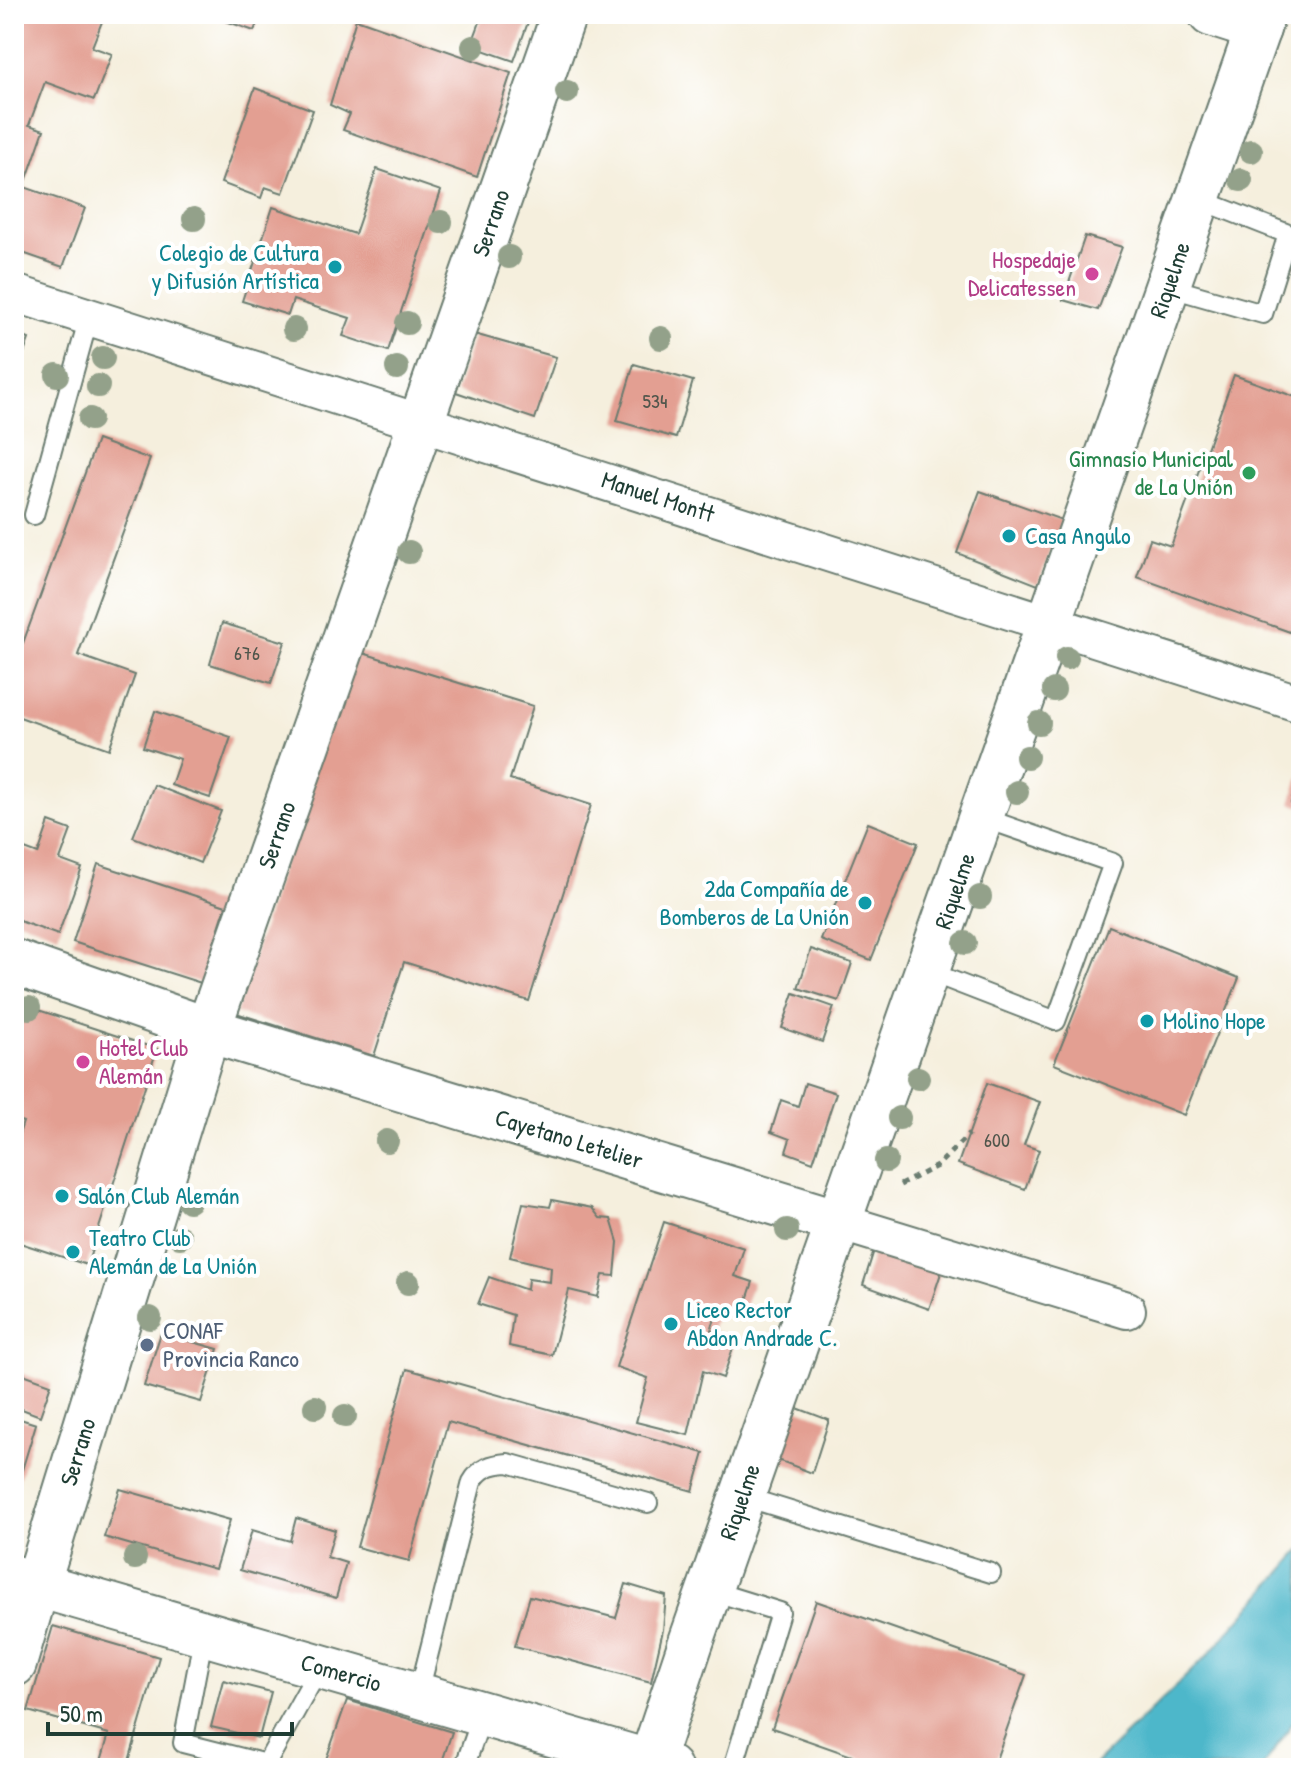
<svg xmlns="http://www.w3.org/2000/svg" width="1315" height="1782" font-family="'Patrick Hand',sans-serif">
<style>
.water{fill:#4db7ca;stroke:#367a7f;stroke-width:2}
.building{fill:#e39f92}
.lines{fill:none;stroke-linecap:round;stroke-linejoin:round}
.lane-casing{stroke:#6a7b6f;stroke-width:22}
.street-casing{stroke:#6a7b6f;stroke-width:40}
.secondary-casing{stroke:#6a7b6f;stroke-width:48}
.primary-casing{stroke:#6a7b6f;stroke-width:48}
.path{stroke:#6a7b6f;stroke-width:5;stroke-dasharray:6 6;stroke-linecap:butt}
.lane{stroke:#fff;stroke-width:18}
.street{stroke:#fff;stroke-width:36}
.secondary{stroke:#fff;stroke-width:44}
.primary{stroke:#fff;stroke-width:44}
.tree{fill:#93a18a}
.culture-dot{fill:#0f9aa8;stroke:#fff;stroke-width:3}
.hotel-dot{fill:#d1479c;stroke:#fff;stroke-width:3}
.leisure-dot{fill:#2e9e5b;stroke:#fff;stroke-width:3}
.service-dot{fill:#5c6f8a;stroke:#fff;stroke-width:3}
.labels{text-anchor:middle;stroke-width:8;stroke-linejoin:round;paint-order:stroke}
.number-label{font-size:20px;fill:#50564c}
.street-label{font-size:24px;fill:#1f3d34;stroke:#fff}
.culture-label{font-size:24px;fill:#0d838f;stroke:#fff;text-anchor:start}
.hotel-label{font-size:24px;fill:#b23c85;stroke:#fff;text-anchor:end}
.leisure-label{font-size:24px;fill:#27864d;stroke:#fff;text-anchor:end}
.service-label{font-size:24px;fill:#4e5e75;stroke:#fff;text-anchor:start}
</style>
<rect width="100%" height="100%" fill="#fff"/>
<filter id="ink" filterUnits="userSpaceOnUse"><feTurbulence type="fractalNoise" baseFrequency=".0125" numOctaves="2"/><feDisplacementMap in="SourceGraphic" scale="16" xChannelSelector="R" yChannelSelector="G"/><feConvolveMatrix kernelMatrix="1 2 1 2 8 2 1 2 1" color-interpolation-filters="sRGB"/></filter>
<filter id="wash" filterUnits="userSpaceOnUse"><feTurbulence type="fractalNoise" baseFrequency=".006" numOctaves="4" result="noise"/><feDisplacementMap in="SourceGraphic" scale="32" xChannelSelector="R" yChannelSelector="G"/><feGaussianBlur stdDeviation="1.8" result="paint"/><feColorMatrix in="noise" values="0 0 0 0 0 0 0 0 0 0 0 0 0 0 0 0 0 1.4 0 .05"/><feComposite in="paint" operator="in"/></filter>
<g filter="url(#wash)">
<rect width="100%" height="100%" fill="#f5efdd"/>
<path class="water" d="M 1301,1550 L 1301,1711 L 1262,1768 L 1091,1768 L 1209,1654 Z"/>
<g id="blocks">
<g class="building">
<path d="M 21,14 L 105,14 L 92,47 L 112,54 L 94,100 L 45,82 L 29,125 L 44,130 L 24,187 L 85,208 L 63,267 L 14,250 L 14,32 Z"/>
<path d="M 206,14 L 261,14 L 254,31 Z"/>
<path d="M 483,14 L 531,14 L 514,61 L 471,46 Z"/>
<path d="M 356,19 L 511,73 L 477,177 L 343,130 L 350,114 L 330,105 Z"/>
<path d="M 255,88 L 313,110 L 283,193 L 265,187 L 261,198 L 221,183 Z"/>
<path d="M 377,169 L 441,191 L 388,351 L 343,336 L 350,318 L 293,300 L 288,315 L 242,301 L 273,207 L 355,234 Z"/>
<path d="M 1085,236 L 1122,247 L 1098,310 L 1063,300 Z"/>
<path d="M 1300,240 L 1301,240 L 1301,269 L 1292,265 Z"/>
<path d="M 14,333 L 29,339 L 14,381 Z"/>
<path d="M 474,334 L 556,357 L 535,419 L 456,392 Z"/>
<path d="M 634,364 L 693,381 L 676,438 L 617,421 Z"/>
<path d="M 1234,375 L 1301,399 L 1301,636 L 1137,577 L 1150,539 L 1171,546 Z"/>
<path d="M 97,440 L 150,459 L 78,655 L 135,675 L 109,749 L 14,715 L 14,640 L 23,643 Z"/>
<path d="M 980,491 L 1062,520 L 1038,585 L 957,553 Z"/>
<path d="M 222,623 L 285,642 L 271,683 L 210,664 Z"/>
<path d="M 350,649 L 533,706 L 510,779 L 591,805 L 529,1001 L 404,962 L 374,1056 L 236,1013 Z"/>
<path d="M 155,711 L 231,737 L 210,798 L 171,785 L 180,759 L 143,747 Z"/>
<path d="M 1300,774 L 1301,774 L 1301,807 L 1291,803 Z"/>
<path d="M 154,785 L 221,811 L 200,863 L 133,837 Z"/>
<path d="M 49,822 L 71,830 L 60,860 L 82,868 L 58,935 L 14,919 L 14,845 L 38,854 Z"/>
<path d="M 868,823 L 918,843 L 871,960 L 821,940 Z"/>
<path d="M 98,864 L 226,906 L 201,983 L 73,942 Z"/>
<path d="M 1109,926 L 1239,978 L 1184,1115 L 1054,1064 Z"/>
<path d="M 811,949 L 852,963 L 839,1001 L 798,988 Z"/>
<path d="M 794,993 L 834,1007 L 822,1042 L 782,1028 Z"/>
<path d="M 14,1002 L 157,1049 L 87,1265 L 14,1241 L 14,1150 L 23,1122 L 14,1119 Z"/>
<path d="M 805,1083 L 836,1093 L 813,1162 L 786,1152 L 790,1139 L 771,1132 L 781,1100 L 798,1106 Z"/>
<path d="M 987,1083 L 1040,1102 L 1024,1145 L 1039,1150 L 1025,1189 L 958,1164 Z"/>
<path d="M 552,1200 L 592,1208 L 600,1218 L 611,1219 L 618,1242 L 615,1276 L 603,1275 L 598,1297 L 569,1290 L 552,1355 L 509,1346 L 513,1315 L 478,1304 L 489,1277 L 527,1290 L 528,1279 L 550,1282 L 551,1267 L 510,1257 L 523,1203 L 550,1207 Z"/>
<path d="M 664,1222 L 744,1248 L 735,1276 L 753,1282 L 741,1318 L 718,1310 L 711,1330 L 736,1339 L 723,1378 L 703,1371 L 688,1435 L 636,1422 L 648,1378 L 616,1367 Z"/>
<path d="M 876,1244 L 943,1267 L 929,1309 L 863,1285 Z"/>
<path d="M 161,1333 L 218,1349 L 201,1402 L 144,1386 Z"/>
<path d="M 407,1369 L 704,1453 L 693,1491 L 448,1422 L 409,1561 L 357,1547 Z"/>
<path d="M 15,1371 L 51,1384 L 40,1416 L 14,1406 Z"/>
<path d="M 797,1408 L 829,1420 L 812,1473 L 778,1460 Z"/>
<path d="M 14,1417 L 36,1424 L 15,1493 L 14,1493 Z"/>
<path d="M 120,1489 L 230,1520 L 215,1569 L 104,1537 Z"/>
<path d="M 296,1518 L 335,1530 L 327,1557 L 346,1563 L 336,1598 L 240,1570 L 252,1530 L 290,1541 Z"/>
<path d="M 626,1584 L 666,1596 L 663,1630 L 651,1682 L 515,1646 L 530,1596 L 616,1618 Z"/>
<path d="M 816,1601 L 1026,1675 L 993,1768 L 886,1768 L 772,1728 Z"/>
<path d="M 53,1626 L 159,1657 L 127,1768 L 99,1768 L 109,1734 L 28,1711 Z"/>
<path d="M 223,1680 L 271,1692 L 259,1738 L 211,1727 Z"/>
<path d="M 347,1700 L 452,1732 L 440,1768 L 323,1768 Z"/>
</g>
</g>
</g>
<g filter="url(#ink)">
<use href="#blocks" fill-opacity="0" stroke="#6a7b6f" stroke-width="2"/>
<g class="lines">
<g class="lane-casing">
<g id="lane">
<path d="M 1168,287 L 1263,314 L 1288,234 L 1199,199"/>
<path d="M 34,515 L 89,317"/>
<path d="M 927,971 L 1056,1021 L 1113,863 L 981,817"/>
<path d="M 742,1496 L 991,1573"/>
<path d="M 709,1590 L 780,1612 L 733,1768"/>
<path d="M 204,1633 L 183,1743 L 266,1764 L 320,1667"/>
<path d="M 418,1696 L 472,1482 C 480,1468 491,1464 508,1463 L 648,1503"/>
<path d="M 464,1768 L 483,1714"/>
</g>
</g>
<g class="street-casing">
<g id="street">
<path d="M 14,293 L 1301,704"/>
<path d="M 839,1222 L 1127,1310"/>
</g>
</g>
<g class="secondary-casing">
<g id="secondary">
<path d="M 564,14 L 208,1030 L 839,1222"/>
<path d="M 1211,14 L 1258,29"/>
<path d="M 14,1664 L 37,1585"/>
<path d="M 649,1768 L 690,1645 L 1263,14"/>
</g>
</g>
<g class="primary-casing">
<g id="primary">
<path d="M 14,962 L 208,1030 L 37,1585"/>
<path d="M 14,1578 L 669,1768"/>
</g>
</g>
<path class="path" d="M 900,1185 L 937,1166 L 969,1134"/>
<use href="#lane" class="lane"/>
<use href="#street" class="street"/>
<use href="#secondary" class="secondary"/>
<use href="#primary" class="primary"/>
</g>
<g class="tree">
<circle cx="473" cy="47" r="12"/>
<circle cx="567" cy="92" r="12"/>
<circle cx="1251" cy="151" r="12"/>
<circle cx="1241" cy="180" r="12"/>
<circle cx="194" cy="219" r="12"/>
<circle cx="441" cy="222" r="12"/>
<circle cx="509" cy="257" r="12"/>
<circle cx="407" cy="323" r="12"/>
<circle cx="294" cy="329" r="12"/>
<circle cx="661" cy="338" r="12"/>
<circle cx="103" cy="358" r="12"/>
<circle cx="397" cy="368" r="12"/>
<circle cx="57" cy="375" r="12"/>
<circle cx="98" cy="386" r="12"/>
<circle cx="90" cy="419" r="12"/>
<circle cx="409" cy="552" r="12"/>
<circle cx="1067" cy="658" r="12"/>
<circle cx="1054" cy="690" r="12"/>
<circle cx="1039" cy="723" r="12"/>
<circle cx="1027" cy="757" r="12"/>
<circle cx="1017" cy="792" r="12"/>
<circle cx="980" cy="897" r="12"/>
<circle cx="965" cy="943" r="12"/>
<circle cx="29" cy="1008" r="12"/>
<circle cx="918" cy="1078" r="12"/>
<circle cx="899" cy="1118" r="12"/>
<circle cx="387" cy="1141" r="12"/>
<circle cx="886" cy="1161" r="12"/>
<circle cx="189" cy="1201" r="12"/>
<circle cx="787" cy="1230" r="12"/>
<circle cx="180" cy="1237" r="12"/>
<circle cx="408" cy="1283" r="12"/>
<circle cx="150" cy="1318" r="12"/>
<circle cx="315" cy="1407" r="12"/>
<circle cx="345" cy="1416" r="12"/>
<circle cx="135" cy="1558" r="12"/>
</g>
</g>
<g class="culture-dot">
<circle cx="335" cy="267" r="8"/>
<circle cx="1009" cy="536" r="8"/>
<circle cx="865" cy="903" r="8"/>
<circle cx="1147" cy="1021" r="8"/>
<circle cx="62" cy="1196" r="8"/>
<circle cx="73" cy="1252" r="8"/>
<circle cx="671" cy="1324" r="8"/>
</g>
<g class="hotel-dot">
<circle cx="1092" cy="274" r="8"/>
<circle cx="83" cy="1062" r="8"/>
</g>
<circle class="leisure-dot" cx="1249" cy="473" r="8"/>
<circle class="service-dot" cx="147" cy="1345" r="8"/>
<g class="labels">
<g class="number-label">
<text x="655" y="408">534</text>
<text x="247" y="660">676</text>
<text x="997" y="1147">600</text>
</g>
<g class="street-label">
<text transform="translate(491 223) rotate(-71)" y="8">Serrano</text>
<text transform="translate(1170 280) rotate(-71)" y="8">Riquelme</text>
<text transform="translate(658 497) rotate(18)" y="8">Manuel Montt</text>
<text transform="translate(277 835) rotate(-71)" y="8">Serrano</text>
<text transform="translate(955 891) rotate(-71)" y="8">Riquelme</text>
<text transform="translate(569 1139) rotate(17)" y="8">Cayetano Letelier</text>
<text transform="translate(78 1452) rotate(-73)" y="8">Serrano</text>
<text transform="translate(740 1502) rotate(-71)" y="8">Riquelme</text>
<text transform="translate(341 1673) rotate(16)" y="8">Comercio</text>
</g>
<g class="culture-label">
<text x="319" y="261" text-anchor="end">Colegio de Cultura<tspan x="319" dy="28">y Difusión Artística</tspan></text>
<text x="1025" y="544">Casa Angulo</text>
<text x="849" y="897" text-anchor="end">2da Compañía de<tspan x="849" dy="28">Bomberos de La Unión</tspan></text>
<text x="1163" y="1029">Molino Hope</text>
<text x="78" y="1204">Salón Club Alemán</text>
<text x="89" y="1246">Teatro Club<tspan x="89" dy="28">Alemán de La Unión</tspan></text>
<text x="687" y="1318">Liceo Rector<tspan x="687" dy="28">Abdon Andrade C.</tspan></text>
</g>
<g class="hotel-label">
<text x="1076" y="268">Hospedaje<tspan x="1076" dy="28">Delicatessen</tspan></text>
<text x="99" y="1056" text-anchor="start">Hotel Club<tspan x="99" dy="28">Alemán</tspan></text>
</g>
<g class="leisure-label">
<text x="1233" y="467">Gimnasio Municipal<tspan x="1233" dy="28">de La Unión</tspan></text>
</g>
<g class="service-label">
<text x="163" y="1339">CONAF<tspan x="163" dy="28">Provincia Ranco</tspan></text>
</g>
</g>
<rect width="1315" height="1782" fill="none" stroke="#fff" stroke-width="48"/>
<path d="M48 1722v12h244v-12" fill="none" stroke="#1f3d34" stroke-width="4"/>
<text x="60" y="1722" font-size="24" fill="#1f3d34" stroke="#ffffff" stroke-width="6" paint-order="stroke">50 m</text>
</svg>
